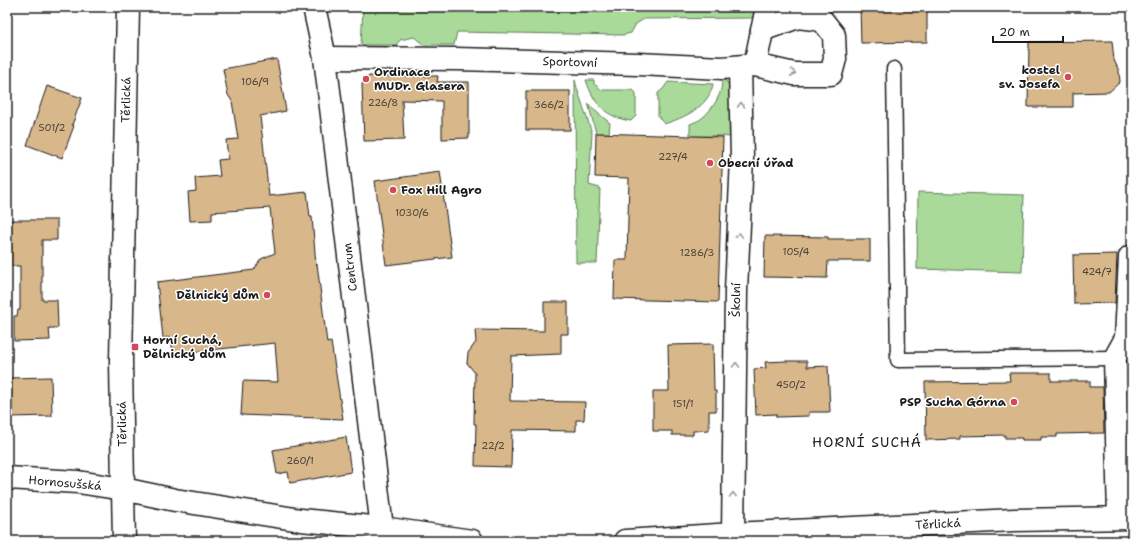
<svg xmlns="http://www.w3.org/2000/svg" width="1139" height="548" font-family="'Shantell Sans',sans-serif">
<style>
.green{fill:#a9da9a;stroke:#627b5b}
.building{fill:#d8b88b;stroke:#1c1c1c}
.lines{fill:none;stroke-linecap:round;stroke-linejoin:round}
.lane-casing{stroke:#1c1c1c;stroke-width:17}
.street-casing{stroke:#1c1c1c;stroke-width:25}
.secondary-casing{stroke:#1c1c1c;stroke-width:25}
.lane{stroke:#fff;stroke-width:14}
.street{stroke:#fff;stroke-width:22}
.secondary{stroke:#fff;stroke-width:22}
.oneway{stroke:#999}
.poi-dot{fill:#d1495b;stroke:#fff;stroke-width:1.5}
.labels{text-anchor:middle;stroke-width:3;stroke-linejoin:round;paint-order:stroke}
.number-label{font-size:10px;fill:#4b4338}
.street-label{font-size:12px;fill:#1c1c1c;stroke:#fff}
.poi-label{font-size:12px;font-weight:bold;fill:#1c1c1c;stroke:#fff;text-anchor:start}
.quarter-label{font-size:14px;letter-spacing:1px;fill:#1c1c1c;stroke:#fff}
</style>
<rect width="100%" height="100%" fill="#fff"/>
<filter id="ink" filterUnits="userSpaceOnUse"><feTurbulence type="fractalNoise" baseFrequency=".025" numOctaves="2"/><feDisplacementMap in="SourceGraphic" scale="8" xChannelSelector="R" yChannelSelector="G"/><feConvolveMatrix kernelMatrix="1 2 1 2 8 2 1 2 1" color-interpolation-filters="sRGB"/></filter>
<g filter="url(#ink)">
<g class="green">
<path d="M 363,7 L 794,7 L 789,11 L 751,18 L 644,19 L 636,24 L 631,33 L 623,35 L 457,32 L 454,45 L 424,45 L 414,37 L 400,40 L 396,45 L 361,45 Z"/>
<path d="M 721,78 L 726,81 L 732,89 L 732,134 L 730,137 L 722,136 L 690,136 L 690,124 C 694,122 699,121 702,118 C 712,110 725,91 721,78 Z"/>
<path d="M 575,80 L 577,88 L 592,133 L 589,185 L 600,188 L 597,263 L 576,263 Z"/>
<path d="M 586,80 L 594,80 L 594,84 L 602,90 L 633,90 L 636,93 L 636,116 L 631,121 C 605,117 594,104 586,80 Z"/>
<path d="M 668,82 L 713,84 C 709,107 684,118 664,124 L 658,116 L 658,93 L 663,89 Z"/>
<path d="M 588,103 L 593,109 L 610,123 L 609,133 L 596,133 Z"/>
<path d="M 918,192 L 1024,195 L 1022,272 L 917,269 Z"/>
</g>
<g class="building">
<path d="M 860,7 L 927,7 L 927,42 L 861,43 Z"/>
<path d="M 1112,41 L 1114,60 L 1119,71 L 1120,82 L 1109,92 L 1073,93 L 1073,107 L 1028,107 L 1029,42 Z"/>
<path d="M 277,59 L 286,111 L 260,116 L 269,196 L 307,192 L 310,217 L 312,217 L 316,265 L 317,264 L 327,343 L 331,342 L 343,419 L 241,415 L 243,381 L 278,382 L 275,343 L 173,354 L 171,337 L 163,338 L 157,282 L 254,270 L 261,259 L 275,253 L 270,208 L 212,212 L 212,220 L 190,221 L 188,192 L 196,191 L 195,178 L 220,176 L 218,160 L 228,159 L 226,140 L 238,139 L 232,101 L 228,95 L 223,69 Z"/>
<path d="M 369,76 L 438,76 L 437,82 L 469,82 L 469,138 L 442,139 L 442,101 L 402,100 L 404,140 L 364,141 L 362,84 Z"/>
<path d="M 47,86 L 82,98 L 72,125 L 74,126 L 62,158 L 27,145 Z"/>
<rect x="526" y="91" width="44" height="39"/>
<path d="M 596,133 L 723,137 L 718,302 L 614,299 L 615,260 L 627,260 L 629,178 L 595,177 Z"/>
<path d="M 440,172 L 452,257 L 386,265 L 375,181 Z"/>
<path d="M 7,220 L 57,220 L 57,240 L 42,240 L 42,300 L 57,300 L 58,328 L 49,328 L 50,340 L 14,341 L 14,316 L 17,316 L 18,310 L 20,310 L 20,266 L 7,266 Z"/>
<path d="M 765,236 L 828,237 L 828,239 L 870,239 L 870,261 L 828,261 L 827,278 L 764,277 Z"/>
<path d="M 1117,254 L 1115,303 L 1074,304 L 1073,255 Z"/>
<path d="M 544,302 L 568,302 L 568,334 L 561,334 L 561,354 L 511,356 L 510,401 L 585,402 L 584,420 L 576,420 L 576,431 L 512,430 L 511,467 L 475,466 L 476,424 L 474,424 L 475,373 L 467,363 L 468,353 L 476,342 L 475,330 L 544,331 Z"/>
<path d="M 713,344 L 714,391 L 716,391 L 716,411 L 709,411 L 709,430 L 693,431 L 693,435 L 672,435 L 672,431 L 653,431 L 653,391 L 669,391 L 668,345 Z"/>
<path d="M 786,361 L 807,361 L 807,367 L 828,366 L 830,412 L 809,412 L 809,416 L 776,417 L 776,414 L 756,415 L 754,369 L 766,368 L 765,362 Z"/>
<path d="M 1009,373 L 1051,373 L 1051,381 L 1090,381 L 1090,387 L 1103,387 L 1104,433 L 1057,434 L 1057,437 L 1041,437 L 1041,440 L 1022,440 L 1022,438 L 1005,438 L 1005,435 L 960,436 L 960,439 L 926,440 L 925,382 L 1010,381 Z"/>
<path d="M 51,377 L 52,416 L 10,417 L 9,378 Z"/>
<path d="M 346,437 L 351,472 L 290,483 L 288,472 L 277,474 L 273,450 Z"/>
</g>
<g class="lines">
<g class="lane-casing">
<path id="lane" d="M 894,69 L 898,360 L 1115,358"/>
</g>
<g class="street-casing">
<g id="street">
<path d="M 314,7 L 325,58 L 382,528"/>
<path d="M 325,58 L 456,59 L 638,64 L 722,68 L 755,65 L 767,7"/>
<path d="M 755,65 L 794,74 L 831,74 L 835,59 L 834,35 L 822,20 L 798,17 L 762,30"/>
<path d="M 123,489 L 124,541"/>
<path d="M 1119,517 L 1115,358 L 1126,338 L 1130,257"/>
<path d="M 733,534 L 736,291 L 742,158 L 740,67"/>
</g>
</g>
<g class="secondary-casing">
<g id="secondary">
<path d="M 7,478 L 78,482 L 123,489 L 175,500 L 301,520 L 382,528 L 472,541"/>
<path d="M 123,489 L 121,361 L 128,7"/>
<path d="M 625,541 L 733,534 L 1014,520 L 1132,518"/>
</g>
</g>
<use href="#lane" class="lane"/>
<use href="#street" class="street"/>
<use href="#secondary" class="secondary"/>
</g>
<defs><path id="oneway-chevron" d="M-2-3.5L2.5 0L-2 3.5" fill="none" stroke-width="1.6" stroke-linecap="round" stroke-linejoin="round"/></defs>
<g class="oneway">
<use href="#oneway-chevron" transform="translate(793 73) rotate(7)"/>
<use href="#oneway-chevron" transform="translate(741 105) rotate(-91)"/>
<use href="#oneway-chevron" transform="translate(739 235) rotate(-88)"/>
<use href="#oneway-chevron" transform="translate(736 365) rotate(-89)"/>
<use href="#oneway-chevron" transform="translate(733 495) rotate(-89)"/>
</g>
</g>
<g class="poi-dot">
<circle cx="1068" cy="77" r="4"/>
<circle cx="366" cy="79" r="4"/>
<circle cx="710" cy="163" r="4"/>
<circle cx="393" cy="190" r="4"/>
<circle cx="267" cy="295" r="4"/>
<rect x="131" y="343" width="8" height="8" rx="2"/>
<circle cx="1014" cy="402" r="4"/>
</g>
<g class="labels">
<g class="number-label">
<text x="255" y="85">106/9</text>
<text x="383" y="106">226/8</text>
<text x="549" y="108">366/2</text>
<text x="52" y="131">501/2</text>
<text x="673" y="160">227/4</text>
<text x="412" y="216">1030/6</text>
<text x="796" y="255">105/4</text>
<text x="697" y="256">1286/3</text>
<text x="1097" y="275">424/7</text>
<text x="791" y="388">450/2</text>
<text x="683" y="407">151/1</text>
<text x="493" y="449">22/2</text>
<text x="300" y="464">260/1</text>
</g>
<g class="street-label">
<text transform="translate(570 62) rotate(2)" y="4">Sportovní</text>
<text transform="translate(126 100) rotate(-89)" y="4">Těrlická</text>
<text transform="translate(350 267) rotate(-97)" y="4">Centrum</text>
<text transform="translate(736 300) rotate(-89)" y="4">Školní</text>
<text transform="translate(122 424) rotate(-91)" y="4">Těrlická</text>
<text transform="translate(65 483) rotate(5)" y="4">Hornosušská</text>
<text transform="translate(938 524) rotate(-3)" y="4">Těrlická</text>
</g>
<g class="poi-label">
<text x="1060" y="74" text-anchor="end">kostel<tspan x="1060" dy="14">sv. Josefa</tspan></text>
<text x="374" y="76">Ordinace<tspan x="374" dy="14">MUDr. Glasera</tspan></text>
<text x="718" y="167">Obecní úřad</text>
<text x="401" y="194">Fox Hill Agro</text>
<text x="259" y="299" text-anchor="end">Dělnický dům</text>
<text x="143" y="344">Horní Suchá,<tspan x="143" dy="14">Dělnický dům</tspan></text>
<text x="1006" y="406" text-anchor="end">PSP Sucha Górna</text>
</g>
<g class="quarter-label">
<text x="867" y="447">HORNÍ SUCHÁ</text>
</g>
</g>
<rect width="1139" height="548" fill="none" stroke="#fff" stroke-width="24"/>
<rect x="12" y="12" width="1115" height="524" fill="none" stroke="#1c1c1c" stroke-width="1.5" filter="url(#ink)"/>
<path d="M993 36v6h70v-6" fill="none" stroke="#1c1c1c" stroke-width="2"/>
<text x="999" y="36" font-size="12" fill="#1c1c1c" stroke="#ffffff" stroke-width="3" paint-order="stroke">20 m</text>
</svg>
